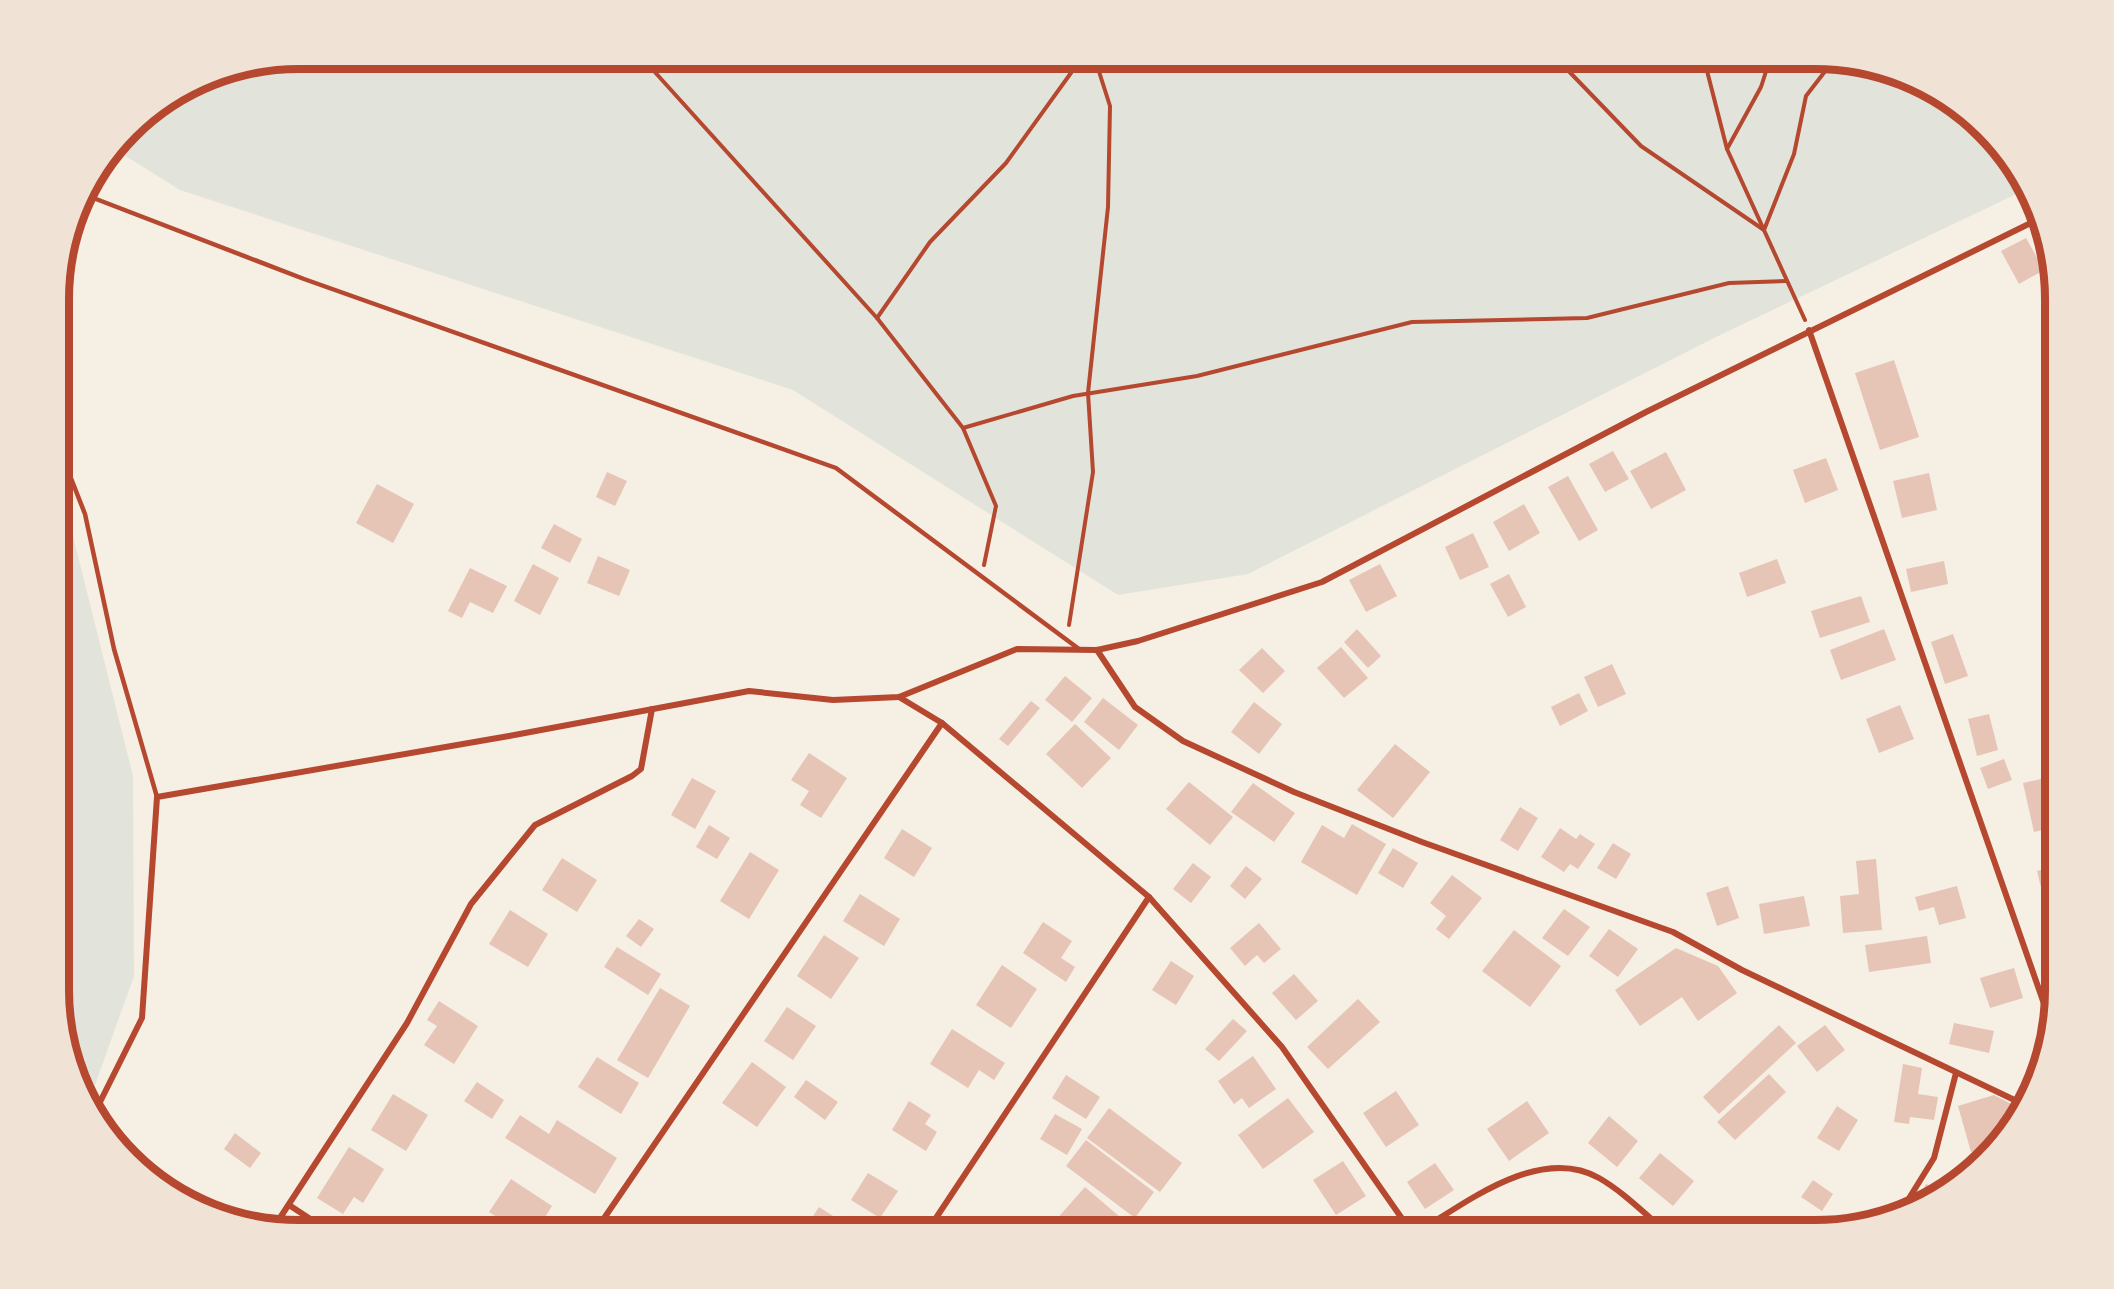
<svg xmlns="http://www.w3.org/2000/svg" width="2114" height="1289" font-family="Overpass,sans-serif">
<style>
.green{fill:#e2e4dc}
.building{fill:#e6c5b7}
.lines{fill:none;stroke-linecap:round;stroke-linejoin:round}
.path{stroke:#b5482f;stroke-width:4}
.service{stroke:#b5482f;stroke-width:4.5}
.minor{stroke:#b5482f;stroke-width:6}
.rim{fill:none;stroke:#b5482f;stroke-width:8}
</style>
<rect width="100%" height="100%" fill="#f6efe4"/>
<g class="green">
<path d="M 299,59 L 1815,59 L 1877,67 L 1935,91 L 2015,166 L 2027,189 L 1718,336 L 1248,574 L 1118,595 L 793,390 L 180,190 L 116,150 L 140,118 L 207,77 Z"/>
<path d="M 61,488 L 133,776 L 134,976 L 90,1099 L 61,1021 Z"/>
</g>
<g class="building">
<path d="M 2026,238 L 2044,270 L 2019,284 L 2001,251 Z"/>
<path d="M 1894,360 L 1919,437 L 1880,450 L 1855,373 Z"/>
<path d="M 1613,451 L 1629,479 L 1605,492 L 1589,464 Z"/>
<path d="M 1666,452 L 1686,490 L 1651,509 L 1630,471 Z"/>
<path d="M 1826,458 L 1838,490 L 1805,503 L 1793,470 Z"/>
<path d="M 607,472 L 627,481 L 615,506 L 596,497 Z"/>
<path d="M 1929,473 L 1937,510 L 1902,518 L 1893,481 Z"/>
<path d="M 1568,476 L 1598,530 L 1579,541 L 1548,487 Z"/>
<path d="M 377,484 L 414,504 L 393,543 L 356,523 Z"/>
<path d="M 1524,504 L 1540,533 L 1509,551 L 1493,522 Z"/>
<path d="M 554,524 L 582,539 L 570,563 L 541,548 Z"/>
<path d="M 1473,533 L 1489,567 L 1460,580 L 1445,547 Z"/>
<path d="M 598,556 L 630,570 L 619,596 L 587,583 Z"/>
<path d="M 1777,559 L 1786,583 L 1747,597 L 1739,573 Z"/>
<path d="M 1944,561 L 1948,584 L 1911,592 L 1906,569 Z"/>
<path d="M 533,564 L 559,578 L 540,615 L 514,601 Z"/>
<path d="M 1380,564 L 1397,596 L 1366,612 L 1349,580 Z"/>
<path d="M 470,568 L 507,586 L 493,613 L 470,602 L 462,618 L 448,611 Z"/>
<path d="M 1509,574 L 1526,607 L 1508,617 L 1490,584 Z"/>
<path d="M 1861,596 L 1870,622 L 1820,638 L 1811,611 Z"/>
<path d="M 1357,629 L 1381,656 L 1368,668 L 1344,642 Z"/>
<path d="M 1884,629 L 1896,660 L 1841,680 L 1830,650 Z"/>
<path d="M 1953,634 L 1968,676 L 1945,684 L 1931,642 Z"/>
<path d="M 1341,647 L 1368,678 L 1344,698 L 1317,668 Z"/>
<path d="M 1262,648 L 1285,671 L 1263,693 L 1239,670 Z"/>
<path d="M 1612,664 L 1626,694 L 1598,707 L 1584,677 Z"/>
<path d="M 1065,676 L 1092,698 L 1072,722 L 1045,700 Z"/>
<path d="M 1579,693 L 1588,711 L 1560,726 L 1551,707 Z"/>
<path d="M 1103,698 L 1138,725 L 1119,750 L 1084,722 Z"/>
<path d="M 1031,701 L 1040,708 L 1008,746 L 999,739 Z"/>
<path d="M 1254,702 L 1282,724 L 1259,754 L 1231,732 Z"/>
<path d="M 1900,705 L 1914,739 L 1879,753 L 1866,719 Z"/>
<path d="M 1989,714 L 1998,750 L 1977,756 L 1968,719 Z"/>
<path d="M 1075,724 L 1111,758 L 1082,788 L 1046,754 Z"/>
<path d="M 1395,744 L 1430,772 L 1393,818 L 1357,790 Z"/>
<path d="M 809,753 L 847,778 L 821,818 L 800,805 L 809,791 L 791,780 Z"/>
<path d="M 2004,759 L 2012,780 L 1988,789 L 1980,768 Z"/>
<path d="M 2055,776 L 2055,827 L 2034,832 L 2023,783 Z"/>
<path d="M 692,778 L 716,791 L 695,829 L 671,815 Z"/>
<path d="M 1189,782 L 1233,817 L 1210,845 L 1166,809 Z"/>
<path d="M 1253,783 L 1295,813 L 1274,842 L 1231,812 Z"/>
<path d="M 1520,807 L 1538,818 L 1518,851 L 1500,840 Z"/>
<path d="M 1352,824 L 1386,844 L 1357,895 L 1301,862 L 1322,825 L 1344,838 Z"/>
<path d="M 709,825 L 730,838 L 717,859 L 696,847 Z"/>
<path d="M 1560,828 L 1576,839 L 1580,834 L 1595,844 L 1578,869 L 1570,864 L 1564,872 L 1541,857 Z"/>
<path d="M 902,829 L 932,848 L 914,877 L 884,858 Z"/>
<path d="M 1613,843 L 1631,854 L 1616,879 L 1597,868 Z"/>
<path d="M 1393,848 L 1418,863 L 1403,888 L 1378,873 Z"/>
<path d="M 750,852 L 779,870 L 749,919 L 720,901 Z"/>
<path d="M 562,858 L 597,880 L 577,912 L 542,890 Z"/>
<path d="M 1876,859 L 1882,930 L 1843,933 L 1840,896 L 1859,894 L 1856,861 Z"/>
<path d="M 1193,863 L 1211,877 L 1191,903 L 1173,889 Z"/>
<path d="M 1246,866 L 1262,879 L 1245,899 L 1230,886 Z"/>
<path d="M 2055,866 L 2055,897 L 2044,900 L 2037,871 Z"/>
<path d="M 1452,875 L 1482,898 L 1449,939 L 1436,929 L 1446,916 L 1430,903 Z"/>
<path d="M 1728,886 L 1739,918 L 1717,926 L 1706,893 Z"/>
<path d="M 1957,886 L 1966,918 L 1939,925 L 1934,907 L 1919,911 L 1915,897 Z"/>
<path d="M 860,894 L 900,919 L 884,946 L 843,921 Z"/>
<path d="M 1804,896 L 1810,926 L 1764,934 L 1759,904 Z"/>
<path d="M 2055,903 L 2055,929 L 2049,931 L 2041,909 Z"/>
<path d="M 1564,909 L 1590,927 L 1568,956 L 1542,938 Z"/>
<path d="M 510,910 L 548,934 L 528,967 L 489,944 Z"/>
<path d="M 639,919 L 654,929 L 641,947 L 626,936 Z"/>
<path d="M 1043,922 L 1072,941 L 1061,958 L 1075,967 L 1066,982 L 1023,953 Z"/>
<path d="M 1259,923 L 1281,949 L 1264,963 L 1257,955 L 1245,966 L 1230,948 Z"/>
<path d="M 1609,929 L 1638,949 L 1618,977 L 1589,956 Z"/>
<path d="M 1514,930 L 1561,966 L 1530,1007 L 1482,971 Z"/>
<path d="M 824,935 L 859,958 L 831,999 L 797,976 Z"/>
<path d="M 1927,936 L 1931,963 L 1869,972 L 1865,945 Z"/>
<path d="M 617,947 L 661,974 L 648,995 L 604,967 Z"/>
<path d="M 1676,948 L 1718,966 L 1737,993 L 1698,1021 L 1682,997 L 1640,1026 L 1615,990 Z"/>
<path d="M 2055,948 L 2055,981 L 2044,951 Z"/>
<path d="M 1171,961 L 1194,976 L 1176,1005 L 1152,990 Z"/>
<path d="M 1002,965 L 1037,989 L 1011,1028 L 976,1005 Z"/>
<path d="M 2014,968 L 2023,998 L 1990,1008 L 1980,978 Z"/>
<path d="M 1294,974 L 1318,1001 L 1296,1020 L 1272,993 Z"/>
<path d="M 660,988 L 690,1006 L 648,1078 L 617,1060 Z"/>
<path d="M 1358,999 L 1380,1022 L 1328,1069 L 1307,1047 Z"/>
<path d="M 439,1001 L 478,1026 L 454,1064 L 424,1045 L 437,1026 L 427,1020 Z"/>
<path d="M 787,1007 L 816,1026 L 793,1060 L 764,1041 Z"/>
<path d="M 1233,1019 L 1247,1031 L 1219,1061 L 1205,1049 Z"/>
<path d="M 1954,1023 L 1994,1031 L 1989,1053 L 1949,1044 Z"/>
<path d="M 1779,1025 L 1796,1043 L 1719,1114 L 1703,1097 Z"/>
<path d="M 1825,1025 L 1845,1050 L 1817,1072 L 1797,1046 Z"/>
<path d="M 952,1029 L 1005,1063 L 994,1080 L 979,1070 L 968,1088 L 930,1064 Z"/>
<path d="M 1253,1056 L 1276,1089 L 1249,1108 L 1242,1098 L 1234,1104 L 1218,1081 Z"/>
<path d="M 597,1057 L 639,1083 L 621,1114 L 578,1087 Z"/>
<path d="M 752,1062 L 786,1087 L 757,1127 L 722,1103 Z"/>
<path d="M 1903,1064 L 1922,1068 L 1918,1094 L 1938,1097 L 1934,1120 L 1910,1117 L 1909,1124 L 1894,1122 Z"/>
<path d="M 1769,1074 L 1786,1092 L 1735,1140 L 1717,1122 Z"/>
<path d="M 1066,1075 L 1100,1097 L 1086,1119 L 1052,1098 Z"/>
<path d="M 806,1080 L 838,1102 L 825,1120 L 794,1097 Z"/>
<path d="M 477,1082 L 504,1100 L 492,1119 L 464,1101 Z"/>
<path d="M 1396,1091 L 1419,1125 L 1386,1147 L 1363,1113 Z"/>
<path d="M 393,1094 L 428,1115 L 406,1151 L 371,1130 Z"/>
<path d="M 1994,1095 L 2023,1110 L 1997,1144 L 1971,1152 L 1958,1106 Z"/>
<path d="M 1288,1098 L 1314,1132 L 1263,1169 L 1238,1135 Z"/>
<path d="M 909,1101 L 931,1115 L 925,1124 L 937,1132 L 926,1151 L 892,1130 Z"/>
<path d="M 1527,1101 L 1549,1133 L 1509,1161 L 1487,1129 Z"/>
<path d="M 1837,1106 L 1858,1120 L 1839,1151 L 1817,1138 Z"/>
<path d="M 1109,1108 L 1182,1163 L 1160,1192 L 1087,1138 Z"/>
<path d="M 1055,1114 L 1082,1129 L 1067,1155 L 1040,1139 Z"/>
<path d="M 520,1115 L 549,1134 L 557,1120 L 617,1158 L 595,1194 L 505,1138 Z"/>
<path d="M 1609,1116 L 1638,1141 L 1617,1167 L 1588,1143 Z"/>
<path d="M 235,1133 L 261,1153 L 250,1168 L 224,1149 Z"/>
<path d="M 1086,1140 L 1154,1192 L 1135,1218 L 1066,1166 Z"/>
<path d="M 349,1147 L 384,1169 L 363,1203 L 354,1197 L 343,1214 L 317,1198 Z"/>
<path d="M 1660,1153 L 1694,1181 L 1673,1206 L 1639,1178 Z"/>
<path d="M 1343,1161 L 1366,1196 L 1336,1215 L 1313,1180 Z"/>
<path d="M 1435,1163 L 1454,1190 L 1425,1209 L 1407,1182 Z"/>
<path d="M 868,1173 L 898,1191 L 880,1218 L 851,1200 Z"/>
<path d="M 511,1179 L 552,1206 L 540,1225 L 547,1230 L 517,1230 L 489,1212 Z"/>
<path d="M 1813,1180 L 1833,1194 L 1822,1211 L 1801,1197 Z"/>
<path d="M 1926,1184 L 1944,1191 L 1935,1198 L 1923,1202 L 1919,1200 Z"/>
<path d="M 1085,1187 L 1134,1229 L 1133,1230 L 1047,1230 Z"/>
<path d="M 819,1207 L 855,1230 L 804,1230 Z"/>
<path d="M 1481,1216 L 1490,1230 L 1458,1230 Z"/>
<path d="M 1827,1217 L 1844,1226 L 1821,1230 Z"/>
<path d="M 1327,1218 L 1336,1230 L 1311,1230 Z"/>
<path d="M 1732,1220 L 1744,1230 L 1724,1230 Z"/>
</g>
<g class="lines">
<g class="path">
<path d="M 638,59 L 653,70 L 877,318 L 963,428 L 996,506 L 984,565"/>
<path d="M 1557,59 L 1641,146 L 1764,230 L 1794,154 L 1806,96 L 1833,61"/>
<path d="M 1704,59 L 1727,149 L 1805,320"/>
<path d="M 1727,149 L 1761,87 L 1770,59"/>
<path d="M 877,318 L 930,242 L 1006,163 L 1081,59"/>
<path d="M 963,428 L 1073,396 L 1197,376 L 1412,322 L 1587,318 L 1729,283 L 1787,281"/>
<path d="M 1069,625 L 1093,472 L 1088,393 L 1108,207 L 1110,106 L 1095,59"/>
</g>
<g class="service">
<path d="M 83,194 L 304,279 L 836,468 L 1079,649"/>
<path d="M 61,453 L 85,514 L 114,649 L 157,797"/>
</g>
<g class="minor">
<path d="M 1809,330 L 2050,1021"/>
<path d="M 1097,650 L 1135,707 L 1183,741 L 1294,792 L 1422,842 L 1673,932 L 1742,970 L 2025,1105"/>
<path d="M 899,697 L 942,723 L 1149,897 L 1282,1047 L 1410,1230"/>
<path d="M 95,1112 L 142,1018 L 157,797 L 509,736 L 749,691 L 833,700 L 899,697 L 1017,649 L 1097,650 L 1138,641 L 1322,582 L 1646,412 L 2041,218"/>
<path d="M 289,1205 L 327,1230"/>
<path d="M 1903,1208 L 1934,1158 L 1956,1073"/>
<path d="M 274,1227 L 407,1023 L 471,904 L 535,825 L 632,776 L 641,769 L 652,709"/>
<path d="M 596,1230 L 942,723"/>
<path d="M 928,1230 L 1149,897"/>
<path d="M 1421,1230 C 1468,1201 1541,1145 1599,1178 C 1622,1191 1643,1212 1664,1230"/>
</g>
</g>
<path d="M0 0H2114V1289H0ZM299 69H1815A230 230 0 0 1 2045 299V990A230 230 0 0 1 1815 1220H299A230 230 0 0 1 69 990V299A230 230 0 0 1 299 69Z" fill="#f1e2d6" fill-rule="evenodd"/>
<path class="rim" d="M299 69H1815A230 230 0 0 1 2045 299V990A230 230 0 0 1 1815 1220H299A230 230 0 0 1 69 990V299A230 230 0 0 1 299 69Z"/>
</svg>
